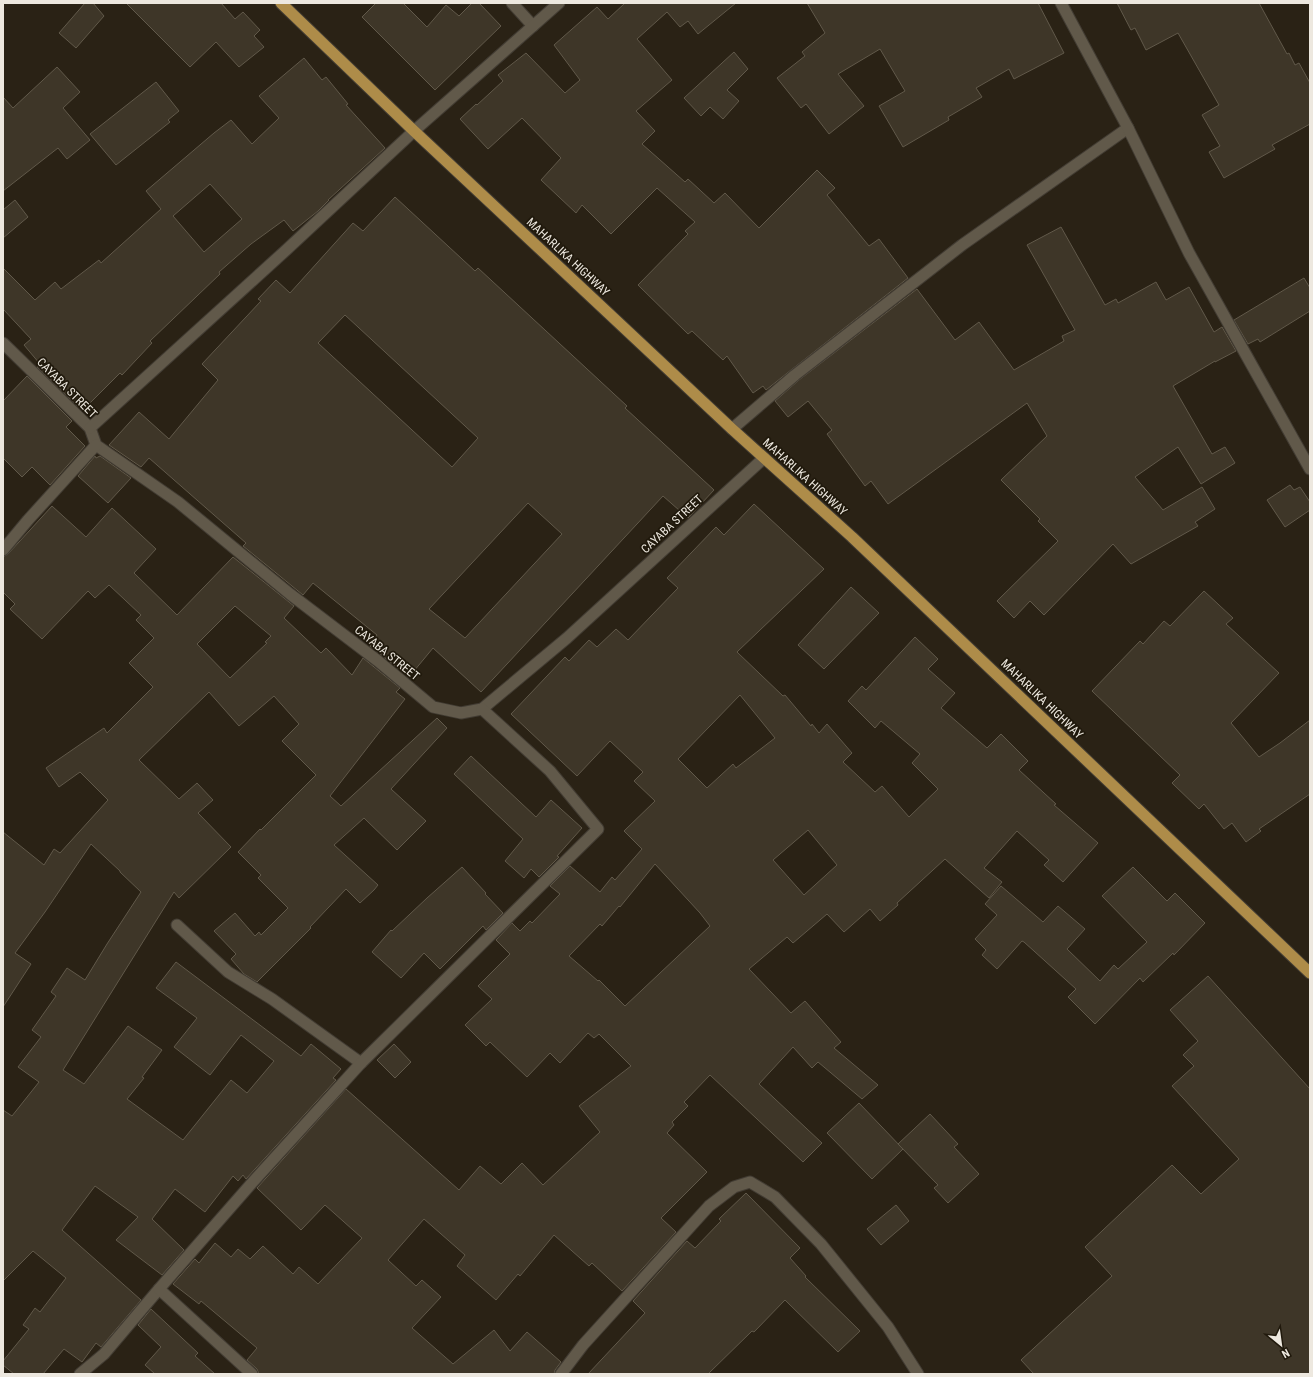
<svg xmlns="http://www.w3.org/2000/svg" width="1313" height="1377" font-family="'Roboto Condensed',sans-serif">
<style>
.building{fill:#3e3628;stroke:#61594a;fill-rule:evenodd}
.lines{fill:none;stroke-linecap:round;stroke-linejoin:round}
.minor-casing{stroke:#423c33;stroke-width:13}
.tertiary-casing{stroke:#423c33;stroke-width:13}
.primary-casing{stroke:#423c33;stroke-width:13}
.minor{stroke:#61594a;stroke-width:11}
.tertiary{stroke:#61594a;stroke-width:11}
.primary{stroke:#ae8c49;stroke-width:11}
.labels{text-anchor:middle;stroke-width:3.5;stroke-linejoin:round;paint-order:stroke}
.street-label{font-size:12px;fill:#ede8df;stroke:#20190c}
</style>
<rect width="100%" height="100%" fill="#2a2215"/>
<g class="building">
<path d="M 85,3 L 93,3 L 104,16 L 76,48 L 59,33 Z"/>
<path d="M 126,3 L 221,3 L 235,19 L 243,12 L 260,30 L 254,36 L 264,47 L 239,67 L 216,42 L 190,67 Z"/>
<path d="M 376,3 L 403,3 L 427,27 L 446,5 L 459,16 L 472,3 L 479,3 L 501,26 L 435,90 L 362,17 Z"/>
<path d="M 625,3 L 736,3 L 698,34 L 688,21 L 680,27 L 667,12 L 637,39 L 672,80 L 636,111 L 655,131 L 642,144 L 685,182 L 688,179 L 714,203 L 725,193 L 759,228 L 817,170 L 835,188 L 827,195 L 869,246 L 879,239 L 908,278 L 791,370 L 766,390 L 763,386 L 753,393 L 727,356 L 723,360 L 692,331 L 688,334 L 638,285 L 688,234 L 685,231 L 695,222 L 657,188 L 611,234 L 582,205 L 576,213 L 541,180 L 561,158 L 522,118 L 488,149 L 460,119 L 476,104 L 477,105 L 503,81 L 498,75 L 526,53 L 565,93 L 580,80 L 554,45 L 597,7 L 608,19 Z"/>
<path d="M 807,3 L 1038,3 L 1064,53 L 1014,79 L 1009,69 L 976,88 L 982,97 L 948,117 L 949,120 L 903,147 L 879,106 L 905,91 L 880,49 L 838,74 L 864,106 L 829,134 L 806,104 L 801,108 L 777,78 L 805,56 L 802,52 L 825,33 Z"/>
<path d="M 1117,3 L 1259,3 L 1287,54 L 1289,53 L 1295,65 L 1299,63 L 1310,83 L 1310,124 L 1272,145 L 1275,149 L 1224,178 L 1209,152 L 1220,146 L 1202,115 L 1219,105 L 1178,33 L 1146,50 L 1135,28 L 1131,30 Z"/>
<path d="M 734,52 L 748,69 L 727,90 L 739,101 L 723,119 L 710,107 L 701,116 L 684,98 Z"/>
<path d="M 304,58 L 322,80 L 326,77 L 348,104 L 346,105 L 385,148 L 328,200 L 329,200 L 318,211 L 293,231 L 284,220 L 251,244 L 219,272 L 220,274 L 150,341 L 152,343 L 122,375 L 120,373 L 82,411 L 37,367 L 40,364 L 24,345 L 31,339 L 3,309 L 3,268 L 35,300 L 55,282 L 61,289 L 99,260 L 101,263 L 161,209 L 146,191 L 214,133 L 231,120 L 252,144 L 279,118 L 259,96 ZM 210,184 L 242,219 L 204,252 L 173,216 Z"/>
<path d="M 57,67 L 80,92 L 63,108 L 90,140 L 67,159 L 58,148 L 3,191 L 3,97 L 13,108 Z"/>
<path d="M 156,82 L 179,111 L 168,120 L 170,122 L 116,165 L 90,134 Z"/>
<path d="M 395,197 L 475,271 L 478,268 L 627,406 L 625,408 L 714,490 L 688,518 L 663,496 L 481,692 L 433,648 L 409,677 L 370,646 L 377,635 L 313,583 L 303,595 L 243,546 L 246,543 L 149,458 L 141,467 L 109,445 L 139,412 L 169,439 L 218,380 L 202,364 L 261,301 L 258,299 L 276,280 L 290,293 L 353,223 L 363,231 ZM 345,315 L 478,438 L 452,467 L 318,343 ZM 528,503 L 562,534 L 465,638 L 429,609 Z"/>
<path d="M 15,200 L 28,217 L 3,238 L 3,210 Z"/>
<path d="M 1061,227 L 1105,305 L 1116,299 L 1118,303 L 1156,282 L 1166,300 L 1189,287 L 1214,332 L 1222,327 L 1236,351 L 1215,362 L 1215,361 L 1173,386 L 1212,454 L 1225,447 L 1235,463 L 1201,484 L 1178,447 L 1135,477 L 1163,510 L 1202,487 L 1215,509 L 1195,522 L 1198,526 L 1131,564 L 1113,544 L 1044,615 L 1030,601 L 1014,618 L 997,601 L 1058,541 L 1038,521 L 1040,519 L 1001,480 L 1047,436 L 1027,403 L 888,504 L 871,481 L 865,486 L 827,434 L 832,430 L 808,401 L 788,417 L 775,401 L 799,380 L 917,289 L 955,340 L 979,322 L 1014,370 L 1064,341 L 1062,336 L 1075,330 L 1027,245 Z"/>
<path d="M 1304,278 L 1310,288 L 1310,311 L 1260,342 L 1258,339 L 1248,344 L 1234,320 Z"/>
<path d="M 27,376 L 72,421 L 66,427 L 85,446 L 50,485 L 32,467 L 22,477 L 3,458 L 3,401 Z"/>
<path d="M 95,456 L 96,458 L 100,456 L 131,478 L 108,503 L 78,476 Z"/>
<path d="M 1290,485 L 1294,490 L 1300,487 L 1310,502 L 1310,510 L 1285,527 L 1267,500 Z"/>
<path d="M 754,504 L 824,569 L 737,652 L 783,696 L 785,695 L 811,726 L 812,724 L 819,733 L 827,724 L 852,753 L 843,762 L 875,792 L 882,786 L 909,817 L 938,789 L 912,763 L 920,754 L 881,721 L 875,728 L 848,701 L 862,686 L 866,690 L 915,637 L 938,659 L 928,669 L 955,693 L 941,708 L 987,748 L 1001,734 L 1028,761 L 1019,770 L 1056,804 L 1054,805 L 1098,843 L 1063,882 L 1044,865 L 1049,860 L 1017,831 L 984,868 L 1002,882 L 989,898 L 945,859 L 897,903 L 898,905 L 880,921 L 870,909 L 844,932 L 827,914 L 793,943 L 787,937 L 749,969 L 791,1013 L 805,1001 L 841,1042 L 834,1048 L 878,1085 L 862,1099 L 818,1062 L 812,1068 L 793,1047 L 759,1084 L 822,1143 L 803,1162 L 710,1075 L 684,1102 L 688,1106 L 672,1122 L 674,1125 L 667,1133 L 707,1172 L 661,1218 L 676,1232 L 622,1291 L 592,1263 L 589,1266 L 554,1235 L 520,1276 L 518,1274 L 496,1300 L 457,1266 L 465,1255 L 424,1219 L 388,1260 L 416,1286 L 422,1280 L 441,1297 L 412,1328 L 453,1364 L 494,1330 L 510,1351 L 527,1332 L 561,1362 L 555,1370 L 554,1374 L 259,1374 L 257,1369 L 247,1360 L 257,1348 L 201,1301 L 199,1304 L 173,1284 L 195,1259 L 199,1263 L 215,1243 L 231,1257 L 238,1249 L 250,1259 L 263,1246 L 293,1274 L 299,1267 L 318,1284 L 362,1238 L 325,1205 L 301,1230 L 257,1188 L 346,1089 L 459,1190 L 480,1166 L 501,1184 L 522,1163 L 543,1185 L 600,1132 L 579,1106 L 631,1066 L 599,1034 L 594,1038 L 588,1033 L 560,1063 L 550,1053 L 527,1077 L 490,1042 L 486,1046 L 465,1025 L 492,999 L 478,986 L 510,954 L 496,940 L 512,923 L 520,931 L 530,921 L 532,923 L 560,894 L 550,886 L 570,866 L 600,892 L 612,877 L 615,880 L 642,849 L 624,831 L 655,801 L 634,781 L 643,772 L 610,741 L 577,776 L 511,714 L 565,657 L 569,661 L 589,640 L 597,647 L 616,629 L 628,640 L 678,588 L 667,578 L 716,527 L 724,535 ZM 740,695 L 775,738 L 736,768 L 733,764 L 707,788 L 678,759 ZM 808,830 L 837,865 L 804,895 L 773,860 ZM 655,864 L 700,913 L 710,926 L 625,1006 L 599,980 L 598,981 L 569,956 L 600,924 L 602,926 L 619,906 L 620,907 Z"/>
<path d="M 52,506 L 86,537 L 112,508 L 156,549 L 134,573 L 177,615 L 233,557 L 294,606 L 284,618 L 321,653 L 326,648 L 352,675 L 363,658 L 400,688 L 396,692 L 405,699 L 330,796 L 341,806 L 437,718 L 447,728 L 391,789 L 426,821 L 397,850 L 364,818 L 334,845 L 378,885 L 374,890 L 360,903 L 346,889 L 310,927 L 311,928 L 257,982 L 244,974 L 231,959 L 236,954 L 214,931 L 235,913 L 255,936 L 259,932 L 261,935 L 288,908 L 258,878 L 261,875 L 238,852 L 260,829 L 261,830 L 316,775 L 282,741 L 299,724 L 274,696 L 239,726 L 209,692 L 139,760 L 179,799 L 197,783 L 213,800 L 198,813 L 231,847 L 179,898 L 174,892 L 63,1070 L 84,1084 L 128,1026 L 162,1050 L 142,1077 L 144,1078 L 127,1099 L 183,1140 L 231,1080 L 247,1093 L 274,1061 L 241,1035 L 210,1075 L 174,1047 L 197,1018 L 156,988 L 176,962 L 301,1056 L 311,1044 L 341,1069 L 333,1078 L 336,1080 L 246,1179 L 243,1175 L 238,1181 L 233,1176 L 205,1212 L 175,1189 L 152,1219 L 184,1250 L 162,1275 L 116,1240 L 138,1217 L 95,1186 L 62,1230 L 141,1300 L 101,1347 L 96,1343 L 82,1362 L 64,1349 L 43,1374 L 14,1374 L 3,1365 L 3,1361 L 29,1329 L 23,1325 L 35,1308 L 40,1312 L 66,1278 L 33,1251 L 3,1281 L 3,1110 L 12,1116 L 39,1082 L 18,1067 L 41,1037 L 32,1030 L 56,996 L 51,992 L 67,968 L 85,980 L 107,944 L 141,892 L 120,872 L 120,871 L 91,844 L 45,912 L 15,953 L 31,964 L 3,1007 L 3,832 L 44,865 L 54,849 L 60,853 L 108,800 L 80,772 L 59,787 L 46,768 L 104,728 L 107,733 L 153,687 L 129,663 L 154,638 L 136,620 L 141,615 L 109,585 L 95,598 L 88,591 L 42,639 L 10,609 L 15,604 L 3,592 L 3,557 L 8,554 ZM 235,606 L 271,636 L 265,642 L 267,643 L 230,678 L 197,644 Z"/>
<path d="M 851,587 L 879,613 L 824,669 L 798,645 Z"/>
<path d="M 1204,591 L 1233,618 L 1226,624 L 1279,673 L 1231,723 L 1259,757 L 1280,743 L 1310,720 L 1310,794 L 1259,829 L 1261,831 L 1246,842 L 1232,823 L 1224,829 L 1204,804 L 1199,809 L 1172,783 L 1180,775 L 1092,691 L 1140,641 L 1143,644 L 1164,621 L 1170,626 Z"/>
<path d="M 471,756 L 536,817 L 551,800 L 582,828 L 557,856 L 559,857 L 539,877 L 531,869 L 524,878 L 505,861 L 523,839 L 454,774 Z"/>
<path d="M 462,867 L 486,893 L 485,894 L 503,913 L 486,930 L 483,926 L 440,969 L 424,953 L 401,978 L 372,952 L 391,930 L 392,931 L 427,898 Z"/>
<path d="M 1133,867 L 1167,901 L 1175,893 L 1205,923 L 1174,955 L 1173,953 L 1143,982 L 1140,978 L 1095,1024 L 1068,997 L 1076,989 L 1024,942 L 1022,941 L 997,969 L 982,955 L 986,950 L 975,939 L 997,915 L 985,904 L 1001,886 L 1043,922 L 1058,906 L 1085,929 L 1067,949 L 1100,981 L 1114,965 L 1118,969 L 1147,942 L 1102,896 Z"/>
<path d="M 1208,976 L 1310,1089 L 1310,1374 L 1034,1374 L 1021,1360 L 1112,1276 L 1085,1247 L 1172,1165 L 1201,1194 L 1239,1159 L 1172,1086 L 1194,1066 L 1183,1055 L 1198,1041 L 1170,1010 Z"/>
<path d="M 394,1044 L 411,1062 L 395,1078 L 377,1060 Z"/>
<path d="M 859,1103 L 903,1149 L 872,1179 L 827,1133 Z"/>
<path d="M 930,1114 L 958,1144 L 954,1147 L 979,1174 L 948,1203 L 934,1188 L 938,1185 L 898,1144 Z"/>
<path d="M 746,1193 L 800,1248 L 790,1258 L 806,1276 L 805,1277 L 860,1331 L 838,1352 L 785,1300 L 754,1332 L 752,1331 L 708,1374 L 588,1374 L 645,1313 L 633,1301 L 687,1241 L 695,1248 L 721,1221 L 719,1219 Z"/>
<path d="M 896,1205 L 909,1221 L 881,1245 L 867,1229 Z"/>
<path d="M 151,1309 L 198,1353 L 195,1356 L 215,1374 L 155,1374 L 145,1365 L 161,1347 L 138,1325 Z"/>
</g>
<g class="lines">
<g class="minor-casing">
<g id="minor">
<path d="M 512,3 L 533,26"/>
<path d="M 3,343 L 90,428 L 96,445 L 178,502 L 290,594 L 378,661 L 433,707 L 461,713 L 482,709 L 567,638 L 764,458"/>
<path d="M 90,428 L 284,252 L 414,131 L 559,3"/>
<path d="M 732,429 L 795,375 L 962,245 L 1128,128"/>
<path d="M 3,550 L 28,520 L 96,445"/>
<path d="M 177,925 L 228,972 L 272,999 L 361,1063"/>
<path d="M 80,1374 L 104,1354 L 159,1289"/>
<path d="M 252,1374 L 159,1289 L 251,1184 L 361,1063 L 598,829 L 550,771 L 482,709"/>
<path d="M 561,1374 L 583,1345 L 709,1206 L 734,1187 L 750,1182 L 775,1197 L 821,1244 L 888,1327 L 918,1374"/>
</g>
</g>
<g class="tertiary-casing">
<path id="tertiary" d="M 1061,3 L 1128,128 L 1189,253 L 1310,469"/>
</g>
<g class="primary-casing">
<path id="primary" d="M 281,3 L 414,131 L 732,429 L 852,537 L 1310,973"/>
</g>
<use href="#minor" class="minor"/>
<use href="#tertiary" class="tertiary"/>
<use href="#primary" class="primary"/>
</g>
<g class="labels">
<g class="street-label">
<text transform="translate(568 257) rotate(43)" y="4">MAHARLIKA HIGHWAY</text>
<text transform="translate(67 388) rotate(45)" y="4">CAYABA STREET</text>
<text transform="translate(805 477) rotate(42)" y="4">MAHARLIKA HIGHWAY</text>
<text transform="translate(672 524) rotate(-43)" y="4">CAYABA STREET</text>
<text transform="translate(387 653) rotate(39)" y="4">CAYABA STREET</text>
<text transform="translate(1042 699) rotate(44)" y="4">MAHARLIKA HIGHWAY</text>
</g>
</g>
<rect width="1313" height="1377" fill="none" stroke="#ede8df" stroke-width="8"/>
<g transform="translate(1281 1345) rotate(151)" stroke="#20190c" stroke-width="3" paint-order="stroke">
<path d="M0-3L7 15L0 10L-7 15Z" fill="#ede8df"/>
<text y="-6" font-size="11" font-weight="bold" text-anchor="middle" fill="#ede8df">N</text>
</g>
</svg>
